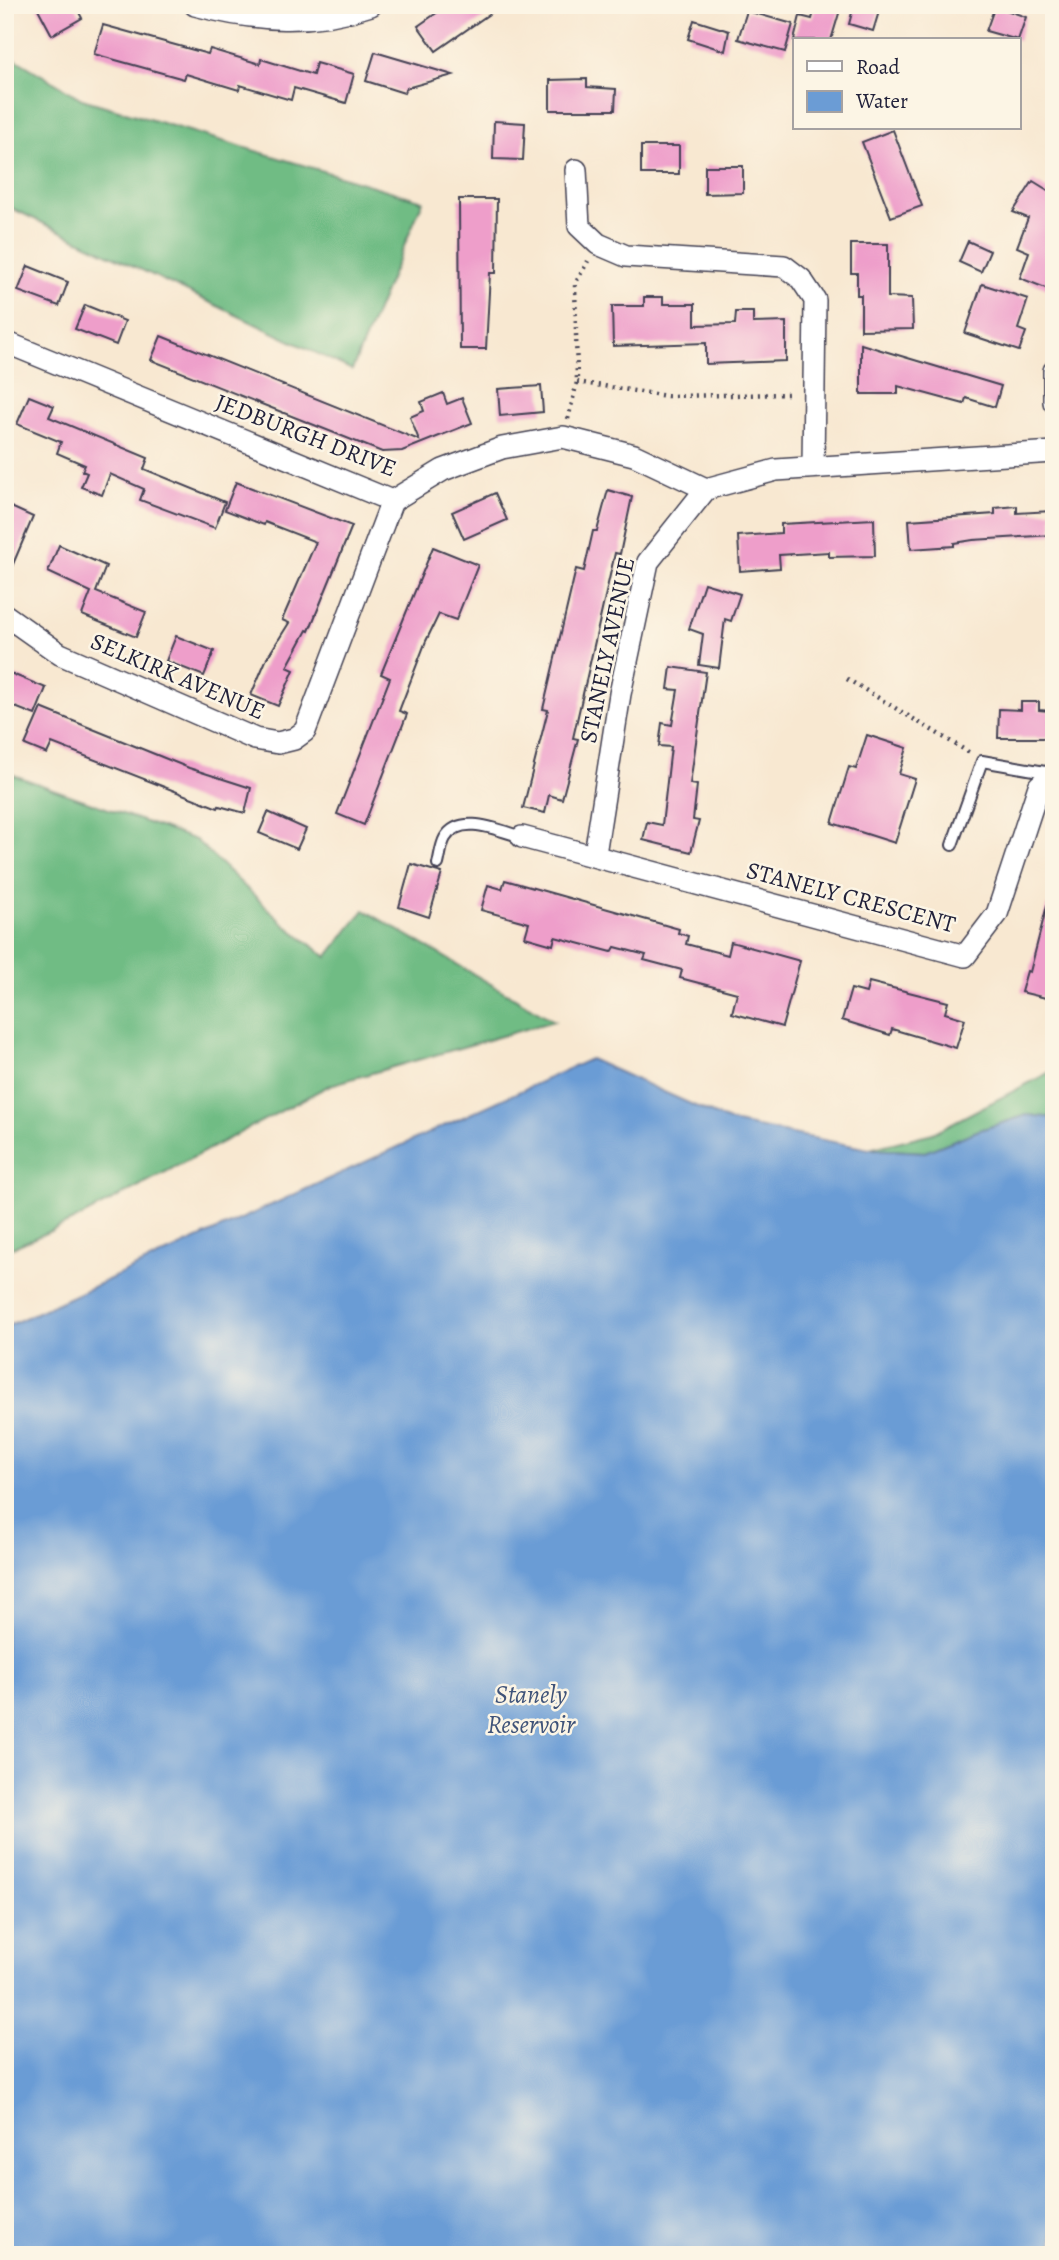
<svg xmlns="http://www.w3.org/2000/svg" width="1059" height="2260" font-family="Alegreya,serif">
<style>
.forest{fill:#70bc84;stroke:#496f60;stroke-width:2}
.water{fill:#6b9cd5;stroke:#465f88;stroke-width:2}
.building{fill:#ee9eca}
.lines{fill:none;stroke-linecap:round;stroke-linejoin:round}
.lane-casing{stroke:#424052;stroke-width:14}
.street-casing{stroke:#424052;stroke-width:24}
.path{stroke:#424052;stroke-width:4.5;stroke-dasharray:2 5;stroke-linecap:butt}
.lane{stroke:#fff;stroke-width:10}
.street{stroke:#fff;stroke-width:21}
.labels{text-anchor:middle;stroke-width:5;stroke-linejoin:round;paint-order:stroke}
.street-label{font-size:24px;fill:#22223b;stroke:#fcf5e5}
.water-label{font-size:26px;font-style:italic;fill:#3f5379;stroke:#fcf5e5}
</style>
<rect width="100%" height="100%" fill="#fcf5e5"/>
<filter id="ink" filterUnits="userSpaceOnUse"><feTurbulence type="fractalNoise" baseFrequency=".0143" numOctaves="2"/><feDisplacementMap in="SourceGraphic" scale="14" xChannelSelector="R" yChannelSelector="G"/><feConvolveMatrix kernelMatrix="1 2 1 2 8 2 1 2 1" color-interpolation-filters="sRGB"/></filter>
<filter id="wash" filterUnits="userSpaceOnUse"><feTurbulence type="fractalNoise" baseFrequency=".00686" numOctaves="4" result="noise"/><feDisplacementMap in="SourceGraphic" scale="28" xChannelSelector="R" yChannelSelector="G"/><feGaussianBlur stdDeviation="1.57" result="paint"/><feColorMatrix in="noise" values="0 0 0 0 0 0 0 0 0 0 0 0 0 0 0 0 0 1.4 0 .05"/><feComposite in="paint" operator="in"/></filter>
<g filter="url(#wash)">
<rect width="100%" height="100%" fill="#f8e8d1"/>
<g class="forest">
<path d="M 5,53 L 82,99 L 423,201 L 352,370 L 5,205 Z"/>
<path d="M 5,772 L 196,840 L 285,925 L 327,957 L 364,910 L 554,1021 L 330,1085 L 73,1221 L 5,1251 Z"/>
<path d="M 1054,1070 L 1054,1118 L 1027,1115 L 977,1131 L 925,1152 L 869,1149 L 933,1133 Z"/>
</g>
<path class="water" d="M 590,1059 L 731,1122 L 869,1149 L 925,1152 L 977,1131 L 1027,1115 L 1054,1118 L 1054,2250 L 983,2255 L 5,2255 L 5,1327 Z"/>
<g id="blocks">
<g class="building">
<path d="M 36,5 L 75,5 L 82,18 L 52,35 Z"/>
<path d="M 448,5 L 502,5 L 436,51 L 418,26 Z"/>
<path d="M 816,5 L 840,10 L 831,40 L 794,40 L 800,16 L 812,19 Z"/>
<path d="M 854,5 L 881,5 L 873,31 L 849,24 Z"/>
<path d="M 995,6 L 1026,17 L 1018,40 L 986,31 Z"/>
<path d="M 747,11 L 793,24 L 785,52 L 738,39 Z"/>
<path d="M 694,20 L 729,31 L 725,51 L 688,39 Z"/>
<path d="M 103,25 L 208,54 L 210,49 L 260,64 L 261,59 L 313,75 L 316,63 L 354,74 L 346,103 L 294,88 L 291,100 L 240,85 L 239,90 L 186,74 L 184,79 L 94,54 Z"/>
<path d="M 375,52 L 453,75 L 406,88 L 404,93 L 366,81 Z"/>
<path d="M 587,79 L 587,87 L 616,89 L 615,110 L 550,110 L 550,80 Z"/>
<path d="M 494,121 L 525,123 L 523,160 L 493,159 Z"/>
<path d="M 893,130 L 922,206 L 891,217 L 862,142 Z"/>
<rect x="641" y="146" width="38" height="28"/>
<path d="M 705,166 L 743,166 L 743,193 L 705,194 Z"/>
<path d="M 1033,181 L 1054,194 L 1054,273 L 1048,289 L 1020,278 L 1029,252 L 1017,247 L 1028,218 L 1013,212 Z"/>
<path d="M 459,199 L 497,199 L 496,273 L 490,273 L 486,349 L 460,349 Z"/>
<path d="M 968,241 L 990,251 L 981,272 L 959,262 Z"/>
<path d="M 851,244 L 888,244 L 888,297 L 912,298 L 913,329 L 861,330 L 861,295 L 857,295 L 857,273 L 851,273 Z"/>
<path d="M 28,266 L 68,282 L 59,306 L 18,291 Z"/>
<path d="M 982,284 L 1028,299 L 1018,329 L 1026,332 L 1019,351 L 965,333 Z"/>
<path d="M 644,297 L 663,297 L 663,304 L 695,304 L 695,325 L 735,324 L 736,312 L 753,312 L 753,323 L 786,322 L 786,361 L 706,364 L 706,343 L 613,346 L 612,306 L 644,306 Z"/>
<path d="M 85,305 L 125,321 L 116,345 L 75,329 Z"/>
<path d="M 161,336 L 419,440 L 410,417 L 424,411 L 421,402 L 443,393 L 447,404 L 462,398 L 472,423 L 402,451 L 382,452 L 151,360 Z"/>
<path d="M 861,344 L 1001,386 L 995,407 L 966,398 L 964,404 L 898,386 L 898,394 L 861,394 Z"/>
<path d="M 541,386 L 543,412 L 500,416 L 498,389 Z"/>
<path d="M 29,396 L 54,406 L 49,417 L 148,458 L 144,469 L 225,502 L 215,528 L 140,500 L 144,489 L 110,474 L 102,495 L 81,487 L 87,473 L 82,471 L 85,465 L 57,453 L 61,442 L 17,424 Z"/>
<path d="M 236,482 L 352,526 L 309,631 L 307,630 L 287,667 L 294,670 L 278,706 L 251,695 L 267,658 L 289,623 L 282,620 L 316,542 L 265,522 L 264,525 L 225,510 Z"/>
<path d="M 608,490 L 632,497 L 620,554 L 615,553 L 573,738 L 578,739 L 562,799 L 549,795 L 545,813 L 523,808 L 548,710 L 543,709 L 576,569 L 584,571 L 593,531 L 597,531 Z"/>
<path d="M 495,493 L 507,520 L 464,539 L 452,512 Z"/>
<path d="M 1017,506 L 1017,513 L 1052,511 L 1053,535 L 973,540 L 954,543 L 954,546 L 911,549 L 909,520 L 995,514 L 995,508 Z"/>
<path d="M 11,507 L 33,517 L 5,583 L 5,520 Z"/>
<path d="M 874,519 L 875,556 L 829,557 L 829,552 L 779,555 L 780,568 L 740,571 L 738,536 L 781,533 L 781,524 Z"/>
<path d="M 59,545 L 106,566 L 96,592 L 146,612 L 136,637 L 82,615 L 91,592 L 48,572 Z"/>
<path d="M 433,547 L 478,565 L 456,620 L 439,614 L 426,641 L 399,711 L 407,714 L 364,825 L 337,814 L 390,678 L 381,674 Z"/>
<path d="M 704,583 L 740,594 L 731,621 L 725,619 L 719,668 L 699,665 L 703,634 L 689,629 Z"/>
<path d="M 176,636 L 214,651 L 204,676 L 166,661 Z"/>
<path d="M 671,667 L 706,672 L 690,784 L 697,785 L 693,820 L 699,821 L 691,852 L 643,840 L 647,822 L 662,825 L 671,747 L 659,746 L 662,723 L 672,725 L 678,690 L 668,689 Z"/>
<path d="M 5,671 L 46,688 L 35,715 L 5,703 Z"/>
<path d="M 1021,702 L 1039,702 L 1039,710 L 1050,711 L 1050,718 L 1054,718 L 1054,738 L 998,738 L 999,709 L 1021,710 Z"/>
<path d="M 41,708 L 189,768 L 251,788 L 245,813 L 219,806 L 218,808 L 52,743 L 47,754 L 25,745 Z"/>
<path d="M 867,735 L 907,748 L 899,774 L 915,779 L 895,843 L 832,823 L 849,767 L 856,769 Z"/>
<path d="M 268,812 L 306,829 L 297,849 L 259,833 Z"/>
<path d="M 411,864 L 442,873 L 429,917 L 399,907 Z"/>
<path d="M 505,880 L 679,929 L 678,933 L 688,936 L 686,944 L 728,955 L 731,942 L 800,961 L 782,1027 L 732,1013 L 737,993 L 680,978 L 682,970 L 644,960 L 646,955 L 615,947 L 612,952 L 555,937 L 553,945 L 525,937 L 529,923 L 481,910 L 488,885 L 502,889 Z"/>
<path d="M 1047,905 L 1054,906 L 1054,1000 L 1021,992 L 1027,971 L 1030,972 Z"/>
<path d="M 869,982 L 948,1002 L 945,1013 L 965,1019 L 956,1048 L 892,1029 L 890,1035 L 842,1020 L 851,989 L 866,993 Z"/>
</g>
</g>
</g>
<g filter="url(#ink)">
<use href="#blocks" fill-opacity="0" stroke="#424052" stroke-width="2"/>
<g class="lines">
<g class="lane-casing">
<g id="lane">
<path d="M 952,845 L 982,761 L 1051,773"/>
<path d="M 438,864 C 440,856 441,845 445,838 C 460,812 500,831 522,837"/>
</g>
</g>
<g class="street-casing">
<g id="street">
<path d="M 195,5 C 255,21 312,25 371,5"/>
<path d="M 576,170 L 579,226 L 598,244 L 626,256 L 784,266 L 801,279 L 815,300 L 813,467"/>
<path d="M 5,342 L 392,501 L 443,470 L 502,448 L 563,437 L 634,455 L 706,489"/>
<path d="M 1054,371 L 1054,402"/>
<path d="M 5,615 L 60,654 L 255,739 L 278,743 L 294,739 L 305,731 L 392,501"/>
<path d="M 522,837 L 965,956 L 997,914 L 1039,786 L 1054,773"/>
<path d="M 595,854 L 620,694 L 648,562 L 706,489 L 776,470 L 1054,452"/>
</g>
</g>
<g class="path">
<path d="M 577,382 L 667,396 L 792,394"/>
<path d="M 568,419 L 577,382 L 575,284 L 588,261"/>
<path d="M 847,679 L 970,753"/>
</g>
<use href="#lane" class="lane"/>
<use href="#street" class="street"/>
</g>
</g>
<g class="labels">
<g class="street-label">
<text transform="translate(306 435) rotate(21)" y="8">JEDBURGH DRIVE</text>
<text transform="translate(607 650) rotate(-78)" y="8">STANELY AVENUE</text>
<text transform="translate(178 676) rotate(23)" y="8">SELKIRK AVENUE</text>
<text transform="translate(851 897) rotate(15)" y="8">STANELY CRESCENT</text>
</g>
<g class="water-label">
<text x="531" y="1703">Stanely<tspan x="531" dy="30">Reservoir</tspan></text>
</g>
</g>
<rect width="1059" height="2260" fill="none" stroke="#fcf5e5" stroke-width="28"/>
<rect x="793" y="38" width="228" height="91" fill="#fcf5e5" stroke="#a5a1a1" stroke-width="2"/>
<rect x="807" y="61" width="35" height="10" fill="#ffffff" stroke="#a5a1a1" stroke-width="2"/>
<text x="856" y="74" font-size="21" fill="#22223b">Road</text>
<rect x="807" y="91" width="35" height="21" fill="#6b9cd5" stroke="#a5a1a1" stroke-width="2"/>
<text x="856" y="108" font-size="21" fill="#22223b">Water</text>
</svg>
